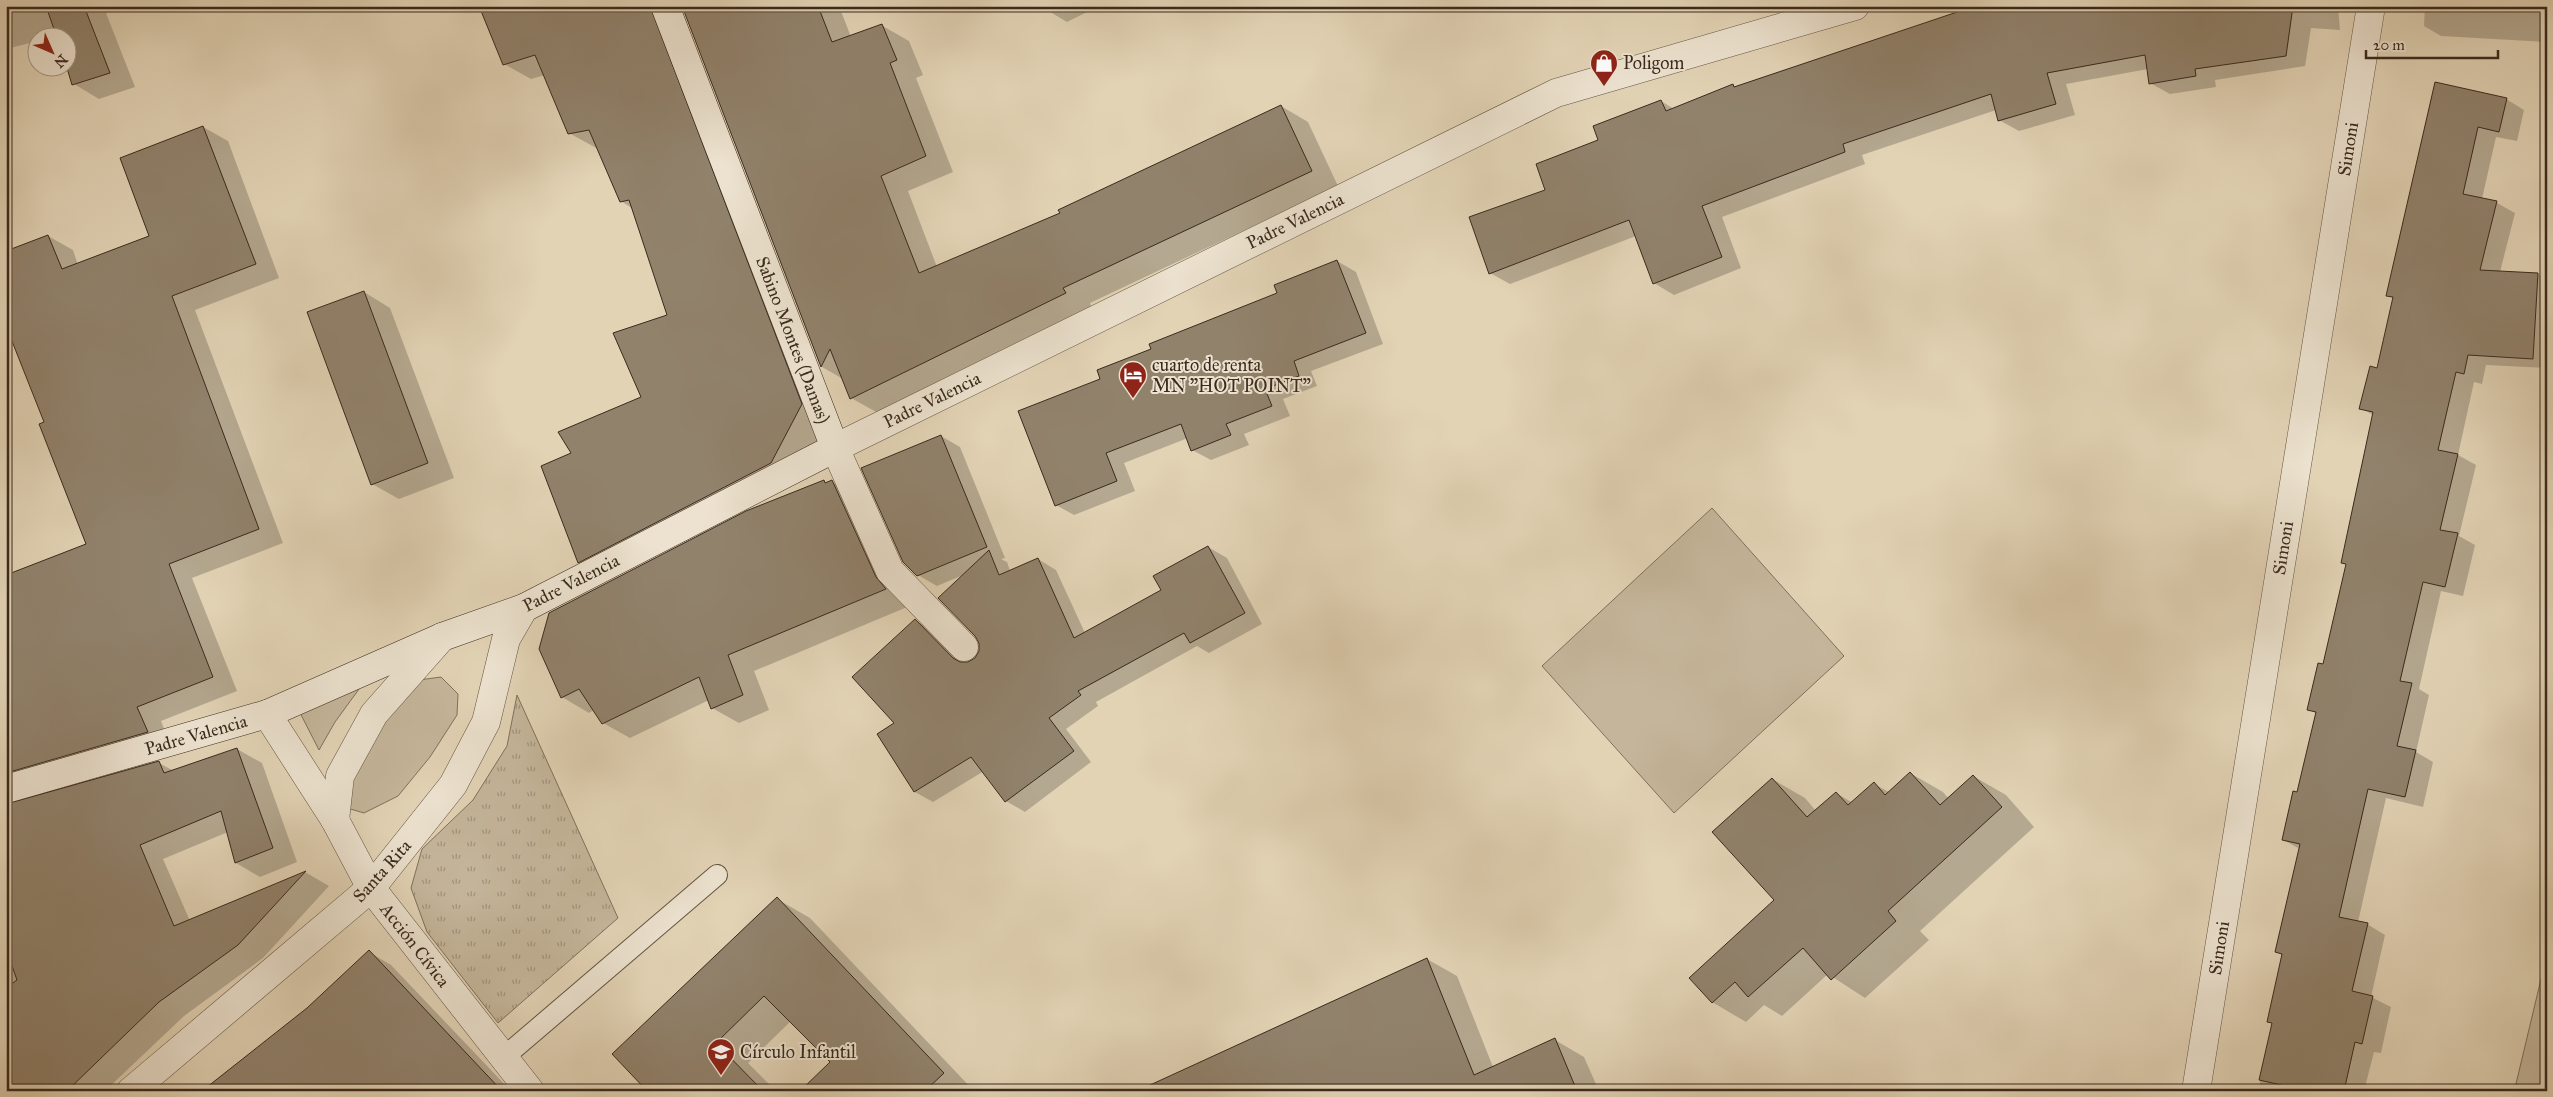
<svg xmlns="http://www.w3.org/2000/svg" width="2553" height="1097" font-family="'IM FELL Great Primer',serif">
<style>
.grass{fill:#c5b69b;stroke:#80705c}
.park{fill:url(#park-tufts);stroke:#80705c}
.shadow{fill:#0003}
.building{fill:#91826c;stroke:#3a2a1d}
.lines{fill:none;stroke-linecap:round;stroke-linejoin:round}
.service-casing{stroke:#645443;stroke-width:22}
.minor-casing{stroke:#645443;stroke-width:29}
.tertiary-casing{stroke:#645443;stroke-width:29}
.secondary-casing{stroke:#3a2a1d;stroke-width:29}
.service{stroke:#ece2cf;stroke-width:20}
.minor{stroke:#ece2cf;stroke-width:28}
.tertiary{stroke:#ece2cf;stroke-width:28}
.secondary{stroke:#ece2cf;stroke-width:28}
.labels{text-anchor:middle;stroke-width:4;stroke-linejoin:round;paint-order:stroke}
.poi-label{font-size:18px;fill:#3a2a1d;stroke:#ece2cf;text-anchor:start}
.street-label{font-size:18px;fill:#3a2a1d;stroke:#ece2cf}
</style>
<defs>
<pattern id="park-tufts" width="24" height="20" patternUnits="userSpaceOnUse" patternTransform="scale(1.25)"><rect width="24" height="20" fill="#c5b69b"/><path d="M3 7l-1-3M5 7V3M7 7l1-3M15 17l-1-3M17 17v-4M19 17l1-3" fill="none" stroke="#a1947e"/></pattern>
</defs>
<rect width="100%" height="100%" fill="#e2d3b5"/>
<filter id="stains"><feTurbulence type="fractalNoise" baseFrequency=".004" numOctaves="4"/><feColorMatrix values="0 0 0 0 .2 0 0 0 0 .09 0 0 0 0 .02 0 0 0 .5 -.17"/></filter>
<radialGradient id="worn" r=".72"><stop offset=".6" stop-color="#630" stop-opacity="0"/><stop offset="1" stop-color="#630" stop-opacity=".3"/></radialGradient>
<g class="grass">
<path d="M 1712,508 L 1844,656 L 1674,813 L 1542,666 Z"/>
<path d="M 441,677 L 458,694 L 457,715 L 430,757 L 398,796 L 364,813 L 347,808 L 346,773 L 364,735 L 419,680 Z"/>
<path d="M 362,685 L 335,722 L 319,750 L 296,705 Z"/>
<path d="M 2547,954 L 2547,1091 L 2515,1088 Z"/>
</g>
<path class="park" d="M 517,695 L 618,918 L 498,1023 L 427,932 L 411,888 L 422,849 L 473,800 L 507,746 Z"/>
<g class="shadow">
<path d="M 6,6 L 124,6 L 106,13 L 135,87 L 99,99 L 74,84 L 68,66 L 68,38 L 38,38 L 38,41 L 6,49 Z"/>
<path d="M 480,6 L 839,6 L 851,37 L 881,25 L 909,41 L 923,75 L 916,78 L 953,172 L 908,191 L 937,267 L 1061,213 L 1281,106 L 1308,122 L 1338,186 L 1090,303 L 1092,309 L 878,413 L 851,398 L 843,379 L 822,367 L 684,8 L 680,11 L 828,421 L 798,479 L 606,577 L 579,562 L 573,454 L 642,398 L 669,315 L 633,209 L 621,201 L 598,149 L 569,133 L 545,75 L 531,79 L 504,64 Z"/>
<path d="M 1040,6 L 1099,6 L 1067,22 Z"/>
<path d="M 1975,6 L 2338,6 L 2340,30 L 2311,28 L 2305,66 L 2215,80 L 2216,87 L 2170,94 L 2150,83 L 2148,69 L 2066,84 L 2075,115 L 2019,131 L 1999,120 L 1996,110 L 1862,155 L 1865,164 L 1722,217 L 1741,268 L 1674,295 L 1654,283 L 1636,236 L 1510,284 L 1490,273 L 1547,191 L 1600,140 L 1661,101 L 1674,109 L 1733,86 L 1736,87 Z"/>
<path d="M 2425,6 L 2547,6 L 2547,42 L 2441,36 L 2424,26 Z"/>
<path d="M 2436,83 L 2506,99 L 2524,110 L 2517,141 L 2496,137 L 2482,199 L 2497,203 L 2515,213 L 2500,272 L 2538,274 L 2547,279 L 2547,368 L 2486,365 L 2482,384 L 2474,382 L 2458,455 L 2476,465 L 2459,536 L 2475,545 L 2463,596 L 2441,591 L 2419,689 L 2429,695 L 2416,752 L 2433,762 L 2423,807 L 2386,798 L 2358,922 L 2367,924 L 2385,935 L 2371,997 L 2391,1007 L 2381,1053 L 2374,1052 L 2364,1091 L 2258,1091 L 2273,1024 L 2268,1021 L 2283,955 L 2276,952 L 2300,849 L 2283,840 L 2298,794 L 2317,714 L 2309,709 L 2324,665 L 2347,565 L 2343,563 L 2373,415 L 2361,408 L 2378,370 L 2394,299 L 2387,295 Z"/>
<path d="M 203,127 L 228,141 L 279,278 L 195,310 L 283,543 L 192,578 L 237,691 L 161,721 L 171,746 L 15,799 L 15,804 L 159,763 L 174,771 L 237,749 L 262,763 L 297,862 L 260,877 L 236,863 L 228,832 L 163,859 L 190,921 L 305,872 L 329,886 L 263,958 L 184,1016 L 105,1091 L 6,1091 L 6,563 L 11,575 L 88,545 L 45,423 L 48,236 L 73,250 L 78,265 L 151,237 Z"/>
<path d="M 1337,261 L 1356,272 L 1383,344 L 1311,371 L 1317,386 L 1283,399 L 1290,416 L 1244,434 L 1249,445 L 1211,460 L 1192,450 L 1188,438 L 1124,463 L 1135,491 L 1074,515 L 1056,505 L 1102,380 L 1153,350 L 1279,294 Z"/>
<path d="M 364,292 L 390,308 L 454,478 L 399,499 L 372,484 Z"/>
<path d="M 941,436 L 960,447 L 1005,558 L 1001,559 L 1007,562 L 1010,571 L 1038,559 L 1056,570 L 1085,633 L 1163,590 L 1208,547 L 1227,558 L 1262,624 L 1209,653 L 1197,646 L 1096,702 L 1098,706 L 1066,729 L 1091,762 L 1025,812 L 1006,801 L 984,771 L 933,802 L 915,792 L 896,723 L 915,620 L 933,631 L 965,663 L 975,659 L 980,651 L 963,575 L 937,586 L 918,575 Z"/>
<path d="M 823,481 L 827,483 L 832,482 L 859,497 L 912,605 L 754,671 L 769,710 L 739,723 L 712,708 L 709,700 L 630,738 L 603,723 L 594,710 L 589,713 L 562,697 L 540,649 Z"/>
<path d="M 1910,773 L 1943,792 L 1949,799 L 1973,776 L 2006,795 L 2034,827 L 1920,931 L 1929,940 L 1865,998 L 1828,974 L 1782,1016 L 1764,1005 L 1746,1022 L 1712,1002 L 1776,900 L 1772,779 L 1805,798 L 1816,811 L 1836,793 L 1853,803 L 1874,784 L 1889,792 Z"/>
<path d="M 777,899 L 810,918 L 974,1091 L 802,1091 L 831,1062 L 791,1021 L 748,1063 L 776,1091 L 648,1091 Z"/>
<path d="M 369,952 L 391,965 L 511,1091 L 204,1091 L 308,1009 Z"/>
<path d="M 1427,959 L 1457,976 L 1493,1067 L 1555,1040 L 1584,1057 L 1599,1091 L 1140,1091 Z"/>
</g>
<g class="building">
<path d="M 46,6 L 84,6 L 110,73 L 72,85 L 67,68 L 68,38 L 57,38 Z"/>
<path d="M 479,6 L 650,6 L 802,404 L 771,463 L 578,563 L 541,466 L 571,453 L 558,432 L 641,397 L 613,333 L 667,315 L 629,200 L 620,202 L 589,130 L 568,134 L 535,55 L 503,65 Z"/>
<path d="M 682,6 L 818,6 L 832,42 L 882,24 L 897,60 L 890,63 L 926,156 L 881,176 L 919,273 L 1060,213 L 1058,210 L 1281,105 L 1312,171 L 1063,288 L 1066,293 L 850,399 L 830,349 L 821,367 Z"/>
<path d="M 1975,6 L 2293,6 L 2286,56 L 2195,69 L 2196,76 L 2149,84 L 2145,55 L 2047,73 L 2056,104 L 1998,121 L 1991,94 L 1843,144 L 1845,152 L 1702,206 L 1722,257 L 1653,284 L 1629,220 L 1489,274 L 1469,217 L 1545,190 L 1536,164 L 1598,140 L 1593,126 L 1661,100 L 1666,111 L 1733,84 L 1734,87 Z"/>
<path d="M 2435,82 L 2507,98 L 2499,132 L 2478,127 L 2463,194 L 2497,201 L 2480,270 L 2538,273 L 2533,359 L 2468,355 L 2464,374 L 2456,372 L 2438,450 L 2458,454 L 2440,530 L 2458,533 L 2445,587 L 2423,582 L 2400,681 L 2412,683 L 2397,746 L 2416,750 L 2405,797 L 2368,789 L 2339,917 L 2368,923 L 2352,991 L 2373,996 L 2362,1044 L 2355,1042 L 2344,1091 L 2308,1091 L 2259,1080 L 2272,1023 L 2267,1022 L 2282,954 L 2275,952 L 2300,844 L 2282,840 L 2293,791 L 2297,792 L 2316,712 L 2307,710 L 2318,663 L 2323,664 L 2346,564 L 2341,563 L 2373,412 L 2359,409 L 2370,366 L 2377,368 L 2393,297 L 2386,296 Z"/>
<path d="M 203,126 L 256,264 L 172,296 L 259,529 L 169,564 L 213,677 L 137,707 L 148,732 L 6,773 L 6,575 L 86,544 L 39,424 L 44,422 L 6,326 L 6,251 L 48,235 L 62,269 L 149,236 L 120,158 Z"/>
<path d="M 1337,260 L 1366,333 L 1294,361 L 1299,376 L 1265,389 L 1272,406 L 1226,424 L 1231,435 L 1191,451 L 1181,424 L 1106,453 L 1117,481 L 1055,506 L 1018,411 L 1100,379 L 1097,370 L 1151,349 L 1149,344 L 1277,293 L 1274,285 Z"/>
<path d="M 364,291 L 428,463 L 371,485 L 307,312 Z"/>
<path d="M 941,435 L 987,547 L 917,576 L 903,562 L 861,468 Z"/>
<path d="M 824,480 L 825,483 L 832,480 L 876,577 L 886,589 L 728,655 L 743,695 L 711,709 L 699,677 L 602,724 L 579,689 L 561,698 L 539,649 L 549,613 L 746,511 Z"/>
<path d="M 1208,546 L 1245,613 L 1190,643 L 1184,633 L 1078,691 L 1081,695 L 1049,718 L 1074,751 L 1005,802 L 971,757 L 914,792 L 877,734 L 894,723 L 852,677 L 915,619 L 953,658 L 960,662 L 968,662 L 975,658 L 979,651 L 979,643 L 975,636 L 938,598 L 989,550 L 999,575 L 1038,558 L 1074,638 L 1161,590 L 1153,576 Z"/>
<path d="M 237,748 L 273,848 L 235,863 L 221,811 L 140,845 L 174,926 L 306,871 L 238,945 L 159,1002 L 67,1091 L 6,1091 L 6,988 L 17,980 L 6,949 L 6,804 L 159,761 L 164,773 Z"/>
<path d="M 1910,772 L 1940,805 L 1973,775 L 2002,807 L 1888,911 L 1896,921 L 1831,980 L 1803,948 L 1748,997 L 1735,982 L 1712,1003 L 1689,978 L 1774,900 L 1712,832 L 1772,778 L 1807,817 L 1836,792 L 1848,805 L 1874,782 L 1885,795 Z"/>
<path d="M 777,897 L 944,1073 L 925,1091 L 800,1091 L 830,1062 L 764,996 L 716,1043 L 763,1091 L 647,1091 L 612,1054 Z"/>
<path d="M 369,950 L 502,1091 L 202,1091 L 307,1008 Z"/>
<path d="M 1427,958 L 1474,1075 L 1555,1038 L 1577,1091 L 1137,1091 Z"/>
</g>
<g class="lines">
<g class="service-casing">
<path id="service" d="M 503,1058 L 717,875"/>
</g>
<g class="minor-casing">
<g id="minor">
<path d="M 835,448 L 890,571 L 964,647"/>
<path d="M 2196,1091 L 2371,6"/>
</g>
</g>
<g class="tertiary-casing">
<g id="tertiary">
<path d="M 835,448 L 1556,93 L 1855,6"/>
<path d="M 267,714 L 335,820 L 371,888 L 530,1091"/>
<path d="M 335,820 L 340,776 L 374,714 L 442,637"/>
<path d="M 131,1091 L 371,888 L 453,785 L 486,722 L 506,639 L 524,608"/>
</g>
</g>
<g class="secondary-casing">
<path id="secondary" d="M 6,789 L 267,714 L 442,637 L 524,608 L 835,448 L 665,6"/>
</g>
<use href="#service" class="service"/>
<use href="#minor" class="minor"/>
<use href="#tertiary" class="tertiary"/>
<use href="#secondary" class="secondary"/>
</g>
<defs>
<g id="shop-pin" transform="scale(1.4375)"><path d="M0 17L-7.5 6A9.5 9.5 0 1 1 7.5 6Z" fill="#8f2418" stroke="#ece2cf"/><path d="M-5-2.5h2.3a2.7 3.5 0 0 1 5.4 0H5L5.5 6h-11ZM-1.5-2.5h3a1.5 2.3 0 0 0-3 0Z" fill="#fff"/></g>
<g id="hotel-pin" transform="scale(1.4375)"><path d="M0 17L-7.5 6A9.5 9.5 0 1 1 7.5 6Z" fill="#8f2418" stroke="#ece2cf"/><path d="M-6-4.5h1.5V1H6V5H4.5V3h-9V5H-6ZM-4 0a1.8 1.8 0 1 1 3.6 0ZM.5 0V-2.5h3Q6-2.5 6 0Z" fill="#fff"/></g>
<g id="school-pin" transform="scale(1.4375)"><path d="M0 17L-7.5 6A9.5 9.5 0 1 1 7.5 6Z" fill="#8f2418" stroke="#ece2cf"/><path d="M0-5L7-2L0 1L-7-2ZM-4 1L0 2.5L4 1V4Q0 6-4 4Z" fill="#fff"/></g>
</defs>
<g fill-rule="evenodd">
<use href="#shop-pin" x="1604" y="63"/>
<use href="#hotel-pin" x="1133" y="375"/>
<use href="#school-pin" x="721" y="1052"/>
</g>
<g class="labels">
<g class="poi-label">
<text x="1623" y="69">Poligom</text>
<text x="1152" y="371">cuarto de renta<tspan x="1152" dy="21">MN "HOT POINT"</tspan></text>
<text x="740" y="1058">Círculo Infantil</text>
</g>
<g class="street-label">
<text transform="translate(2348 149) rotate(-81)" y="6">Simoni</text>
<text transform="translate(1295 221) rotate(-26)" y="6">Padre Valencia</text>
<text transform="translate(793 340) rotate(69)" y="6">Sabino Montes (Damas)</text>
<text transform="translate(932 400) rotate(-26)" y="6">Padre Valencia</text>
<text transform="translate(2283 548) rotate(-81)" y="6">Simoni</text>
<text transform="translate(571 583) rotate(-27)" y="6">Padre Valencia</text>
<text transform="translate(196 735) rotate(-16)" y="6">Padre Valencia</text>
<text transform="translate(382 871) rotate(-48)" y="6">Santa Rita</text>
<text transform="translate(415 945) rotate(52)" y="6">Acción Cívica</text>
<text transform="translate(2219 948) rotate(-81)" y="6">Simoni</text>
</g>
</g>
<rect width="2553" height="1097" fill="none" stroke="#e2d3b5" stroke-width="25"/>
<rect x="8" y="8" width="2538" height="1082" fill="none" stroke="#3a2a1d" stroke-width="2.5"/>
<rect x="12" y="12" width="2528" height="1072" fill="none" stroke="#3a2a1d"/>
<g transform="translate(52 52) rotate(135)"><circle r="24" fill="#ece2cf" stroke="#a59888"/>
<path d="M0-4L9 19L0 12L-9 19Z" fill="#8f2418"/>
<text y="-8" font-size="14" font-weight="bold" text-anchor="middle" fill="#3a2a1d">N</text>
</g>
<path d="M2366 50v8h132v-8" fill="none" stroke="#3a2a1d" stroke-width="2.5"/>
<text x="2373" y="50" font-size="15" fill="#3a2a1d" stroke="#ece2cf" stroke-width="4" paint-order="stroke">20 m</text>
<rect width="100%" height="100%" filter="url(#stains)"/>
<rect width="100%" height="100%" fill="url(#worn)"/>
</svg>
